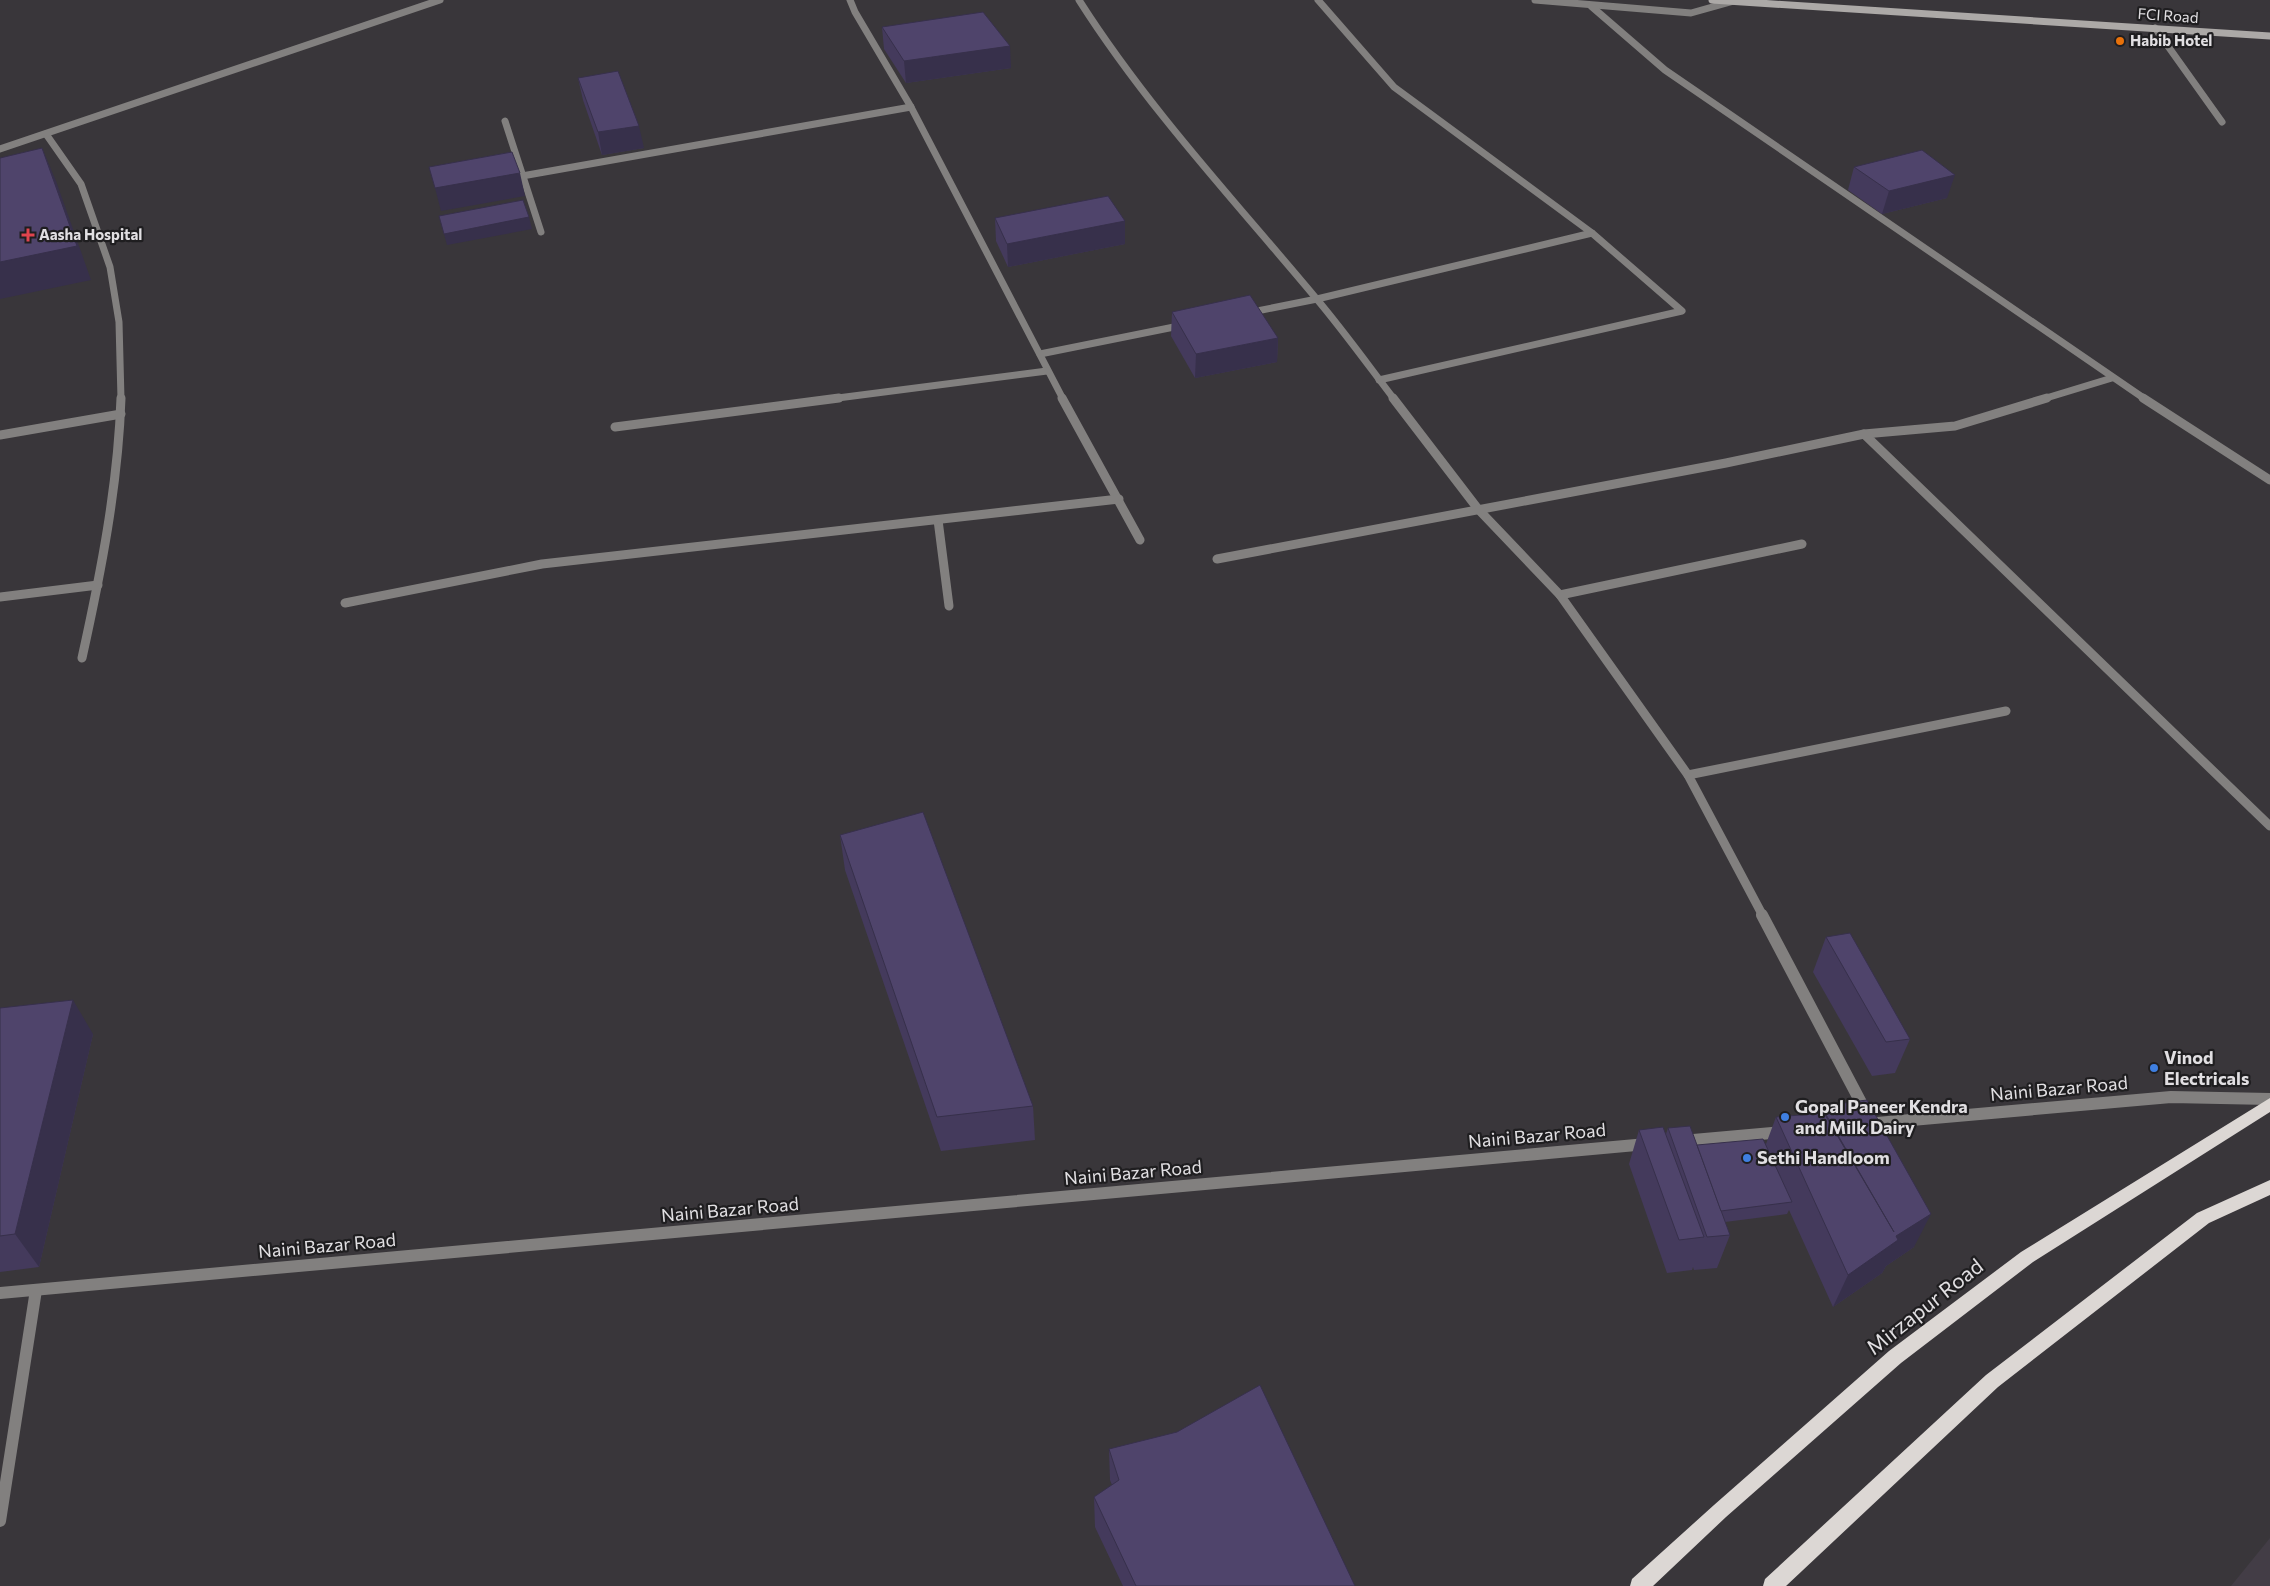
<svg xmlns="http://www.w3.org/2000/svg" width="2270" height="1586" font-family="Commissioner,sans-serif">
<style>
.built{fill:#433d46}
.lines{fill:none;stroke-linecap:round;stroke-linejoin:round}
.minor-far2{stroke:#82807f;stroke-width:7}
.minor-far1{stroke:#82807f;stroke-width:9}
.minor{stroke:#82807f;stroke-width:12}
.secondary{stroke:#aca9a7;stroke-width:7}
.trunk{fill:#dcd7d4;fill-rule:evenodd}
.wall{fill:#443a5c}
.shaded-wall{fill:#37304b}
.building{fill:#4f446b;stroke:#37304b}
.food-dot{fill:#e8710a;stroke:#1f1e20;stroke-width:2}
.health-dot{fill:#e0444e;stroke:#1f1e20;stroke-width:2}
.shop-dot{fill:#3f7fe0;stroke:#1f1e20;stroke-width:2}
.labels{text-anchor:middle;stroke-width:4.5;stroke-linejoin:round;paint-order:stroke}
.far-street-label{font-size:15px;fill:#e1dfe2;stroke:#1f1e20}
.far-poi-label{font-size:15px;font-weight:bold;fill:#e1dfe2;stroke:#1f1e20;text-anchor:start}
.poi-label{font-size:18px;font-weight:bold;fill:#e1dfe2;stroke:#1f1e20;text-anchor:start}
.street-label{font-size:18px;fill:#e1dfe2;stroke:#1f1e20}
.near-street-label{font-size:21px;fill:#e1dfe2;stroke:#1f1e20}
</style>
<rect width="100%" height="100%" fill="#39363a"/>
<path class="built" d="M 2270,1538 L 2270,1586 L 2231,1586 Z"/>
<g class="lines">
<g class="minor-far2">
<path d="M 850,0 L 855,12 L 911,107 L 1063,399"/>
<path d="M 1079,0 C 1147,107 1234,200 1315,297 C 1343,330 1368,365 1394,399"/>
<path d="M 1318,0 L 1394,87 L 1592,233 L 1682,311 L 1379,380"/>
<path d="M 1535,0 L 1691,13 L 1734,1"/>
<path d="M 1591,6 L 1665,70 L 2145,399"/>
<path d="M 2155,28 L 2222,122"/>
<path d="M 505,121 L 541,232"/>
<path d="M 46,134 L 81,184 L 110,267 L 119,322 L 121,399"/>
<path d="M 0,149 L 440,0"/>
<path d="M 522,176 L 911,107"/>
<path d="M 1247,313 L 1317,299 L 1592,233"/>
<path d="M 1040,354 L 1184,325"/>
<path d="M 830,399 L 1047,371"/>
<path d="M 2043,399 L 2112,378"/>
</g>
<g class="minor-far1">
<path d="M 1062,398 L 1140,540"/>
<path d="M 1393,398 L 1478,509 L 1560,595 L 1688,775"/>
<path d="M 2047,398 L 1955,426 L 1864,434 L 2270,826"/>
<path d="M 2143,398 L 2270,480"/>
<path d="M 615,427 L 839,398"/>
<path d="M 0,435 L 121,414"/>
<path d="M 938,520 L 949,606"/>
<path d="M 1217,559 L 1726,463 L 1864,434"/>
<path d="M 1560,595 L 1802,544"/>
<path d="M 0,597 L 98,585"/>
<path d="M 345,603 L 542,564 L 1119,499"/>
<path d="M 82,658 C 101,572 118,486 121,398"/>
<path d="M 1763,916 L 1688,775 L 2006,711"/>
</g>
<g class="minor">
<path d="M 1762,915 L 1866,1112"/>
<path d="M 1866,1124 L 2171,1097 L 2270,1099"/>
<path d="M 1682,1141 L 1782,1132"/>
<path d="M 0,1293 L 1647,1144"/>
<path d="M 0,1521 L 36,1290"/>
</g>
<path class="secondary" d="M 1712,0 L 2270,36"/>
<g class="trunk">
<path d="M 2270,1098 L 2270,1112 L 2033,1262 L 1901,1363 L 1726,1517 L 1653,1586 L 1630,1586 L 1632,1579 L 1714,1505 L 1889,1351 L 2021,1252 Z"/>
<path d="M 2270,1180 L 2270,1195 L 2209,1223 L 1998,1387 L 1786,1586 L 1763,1586 L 1765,1579 L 1986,1375 L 2197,1213 Z"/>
</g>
</g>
<g class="wall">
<path d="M 882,27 L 1011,68 L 906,83 L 884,49 Z"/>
<path d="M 578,78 L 644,148 L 602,155 L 583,100 Z"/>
<path d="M 1854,167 L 1947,198 L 1882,214 L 1848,190 Z"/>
<path d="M 995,218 L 1125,244 L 1008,267 L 996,241 Z"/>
<path d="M 1172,312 L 1278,338 L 1277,362 L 1195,378 L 1171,336 Z"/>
<path d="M 840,835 L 1033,1106 L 1035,1140 L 941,1151 L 845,870 Z"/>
<path d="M 1826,937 L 1910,1039 L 1895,1073 L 1872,1076 L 1813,972 Z"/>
<path d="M 0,1008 L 93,1034 L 39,1267 L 0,1272 Z"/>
<path d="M 1821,1106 L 1914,1247 L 1886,1266 L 1882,1273 L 1833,1307 L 1789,1210 L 1787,1214 L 1725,1222 L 1730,1235 L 1717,1268 L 1694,1270 L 1693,1267 L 1692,1270 L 1667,1273 L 1629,1164 L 1639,1130 L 1666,1134 L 1668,1128 L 1697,1145 L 1766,1144 L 1776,1117 L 1818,1114 Z"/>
<path d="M 1109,1449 L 1355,1586 L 1123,1586 L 1095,1527 L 1094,1497 L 1112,1485 L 1110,1480 Z"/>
</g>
<g class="shaded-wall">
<path d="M 1010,46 L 1011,68 L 906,83 L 904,61 Z"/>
<path d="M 639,126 L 644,148 L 602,155 L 598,132 Z"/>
<path d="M 42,148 L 56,181 L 91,280 L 0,299 L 0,262 Z"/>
<path d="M 520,173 L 525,196 L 441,211 L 435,188 Z"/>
<path d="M 1955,175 L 1947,198 L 1882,214 L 1889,191 Z"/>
<path d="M 529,217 L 532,229 L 447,245 L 444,234 Z"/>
<path d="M 1125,221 L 1125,244 L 1008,267 L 1007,244 Z"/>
<path d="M 1278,338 L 1277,362 L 1195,378 L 1196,354 Z"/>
<path d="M 73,1000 L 93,1034 L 39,1267 L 15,1234 Z"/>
<path d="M 1931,1214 L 1914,1247 L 1886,1266 L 1882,1273 L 1833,1307 L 1848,1275 L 1896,1236 Z"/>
</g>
<g class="building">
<path d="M 983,12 L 1010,46 L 904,61 L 882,27 Z"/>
<path d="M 618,71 L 639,126 L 598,132 L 578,78 Z"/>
<path d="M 42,148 L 77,246 L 0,262 L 0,158 Z"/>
<path d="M 1922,150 L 1955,175 L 1889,191 L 1854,167 Z"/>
<path d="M 512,152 L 520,173 L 435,188 L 429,167 Z"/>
<path d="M 1108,196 L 1125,221 L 1007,244 L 995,218 Z"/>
<path d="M 523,200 L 529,217 L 444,234 L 439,216 Z"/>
<path d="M 1250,295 L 1278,338 L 1196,354 L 1172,312 Z"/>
<path d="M 923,812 L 1033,1106 L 937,1117 L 840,835 Z"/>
<path d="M 1850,933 L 1910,1039 L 1886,1042 L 1826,937 Z"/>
<path d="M 73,1000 L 15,1234 L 0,1236 L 0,1008 Z"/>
<path d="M 1867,1100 L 1931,1214 L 1896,1236 L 1898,1240 L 1848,1275 L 1776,1117 L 1824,1113 L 1894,1232 L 1821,1106 Z"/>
<path d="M 1690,1126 L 1730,1235 L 1707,1237 L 1668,1128 Z"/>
<path d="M 1663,1127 L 1704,1237 L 1679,1240 L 1639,1130 Z"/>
<path d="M 1763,1139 L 1792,1202 L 1721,1211 L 1697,1145 Z"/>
<path d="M 1260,1385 L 1355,1586 L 1136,1586 L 1094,1497 L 1119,1480 L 1109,1449 L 1177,1432 Z"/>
</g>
<circle class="food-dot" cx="2120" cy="41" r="5"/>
<path class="health-dot" d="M25.5 227.5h5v5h5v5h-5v5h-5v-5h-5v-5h5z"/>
<g class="shop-dot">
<circle cx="2154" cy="1068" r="5"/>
<circle cx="1785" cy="1117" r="5"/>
<circle cx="1747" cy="1158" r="5"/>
</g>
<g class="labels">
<g class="far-street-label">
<text transform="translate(2168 16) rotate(4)" y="5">FCI Road</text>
</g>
<g class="far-poi-label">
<text x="2130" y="46">Habib Hotel</text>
<text x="39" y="240">Aasha Hospital</text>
</g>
<g class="poi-label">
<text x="2164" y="1064">Vinod<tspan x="2164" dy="21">Electricals</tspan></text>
<text x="1795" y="1113">Gopal Paneer Kendra<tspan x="1795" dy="21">and Milk Dairy</tspan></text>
<text x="1757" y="1164">Sethi Handloom</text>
</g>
<g class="street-label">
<text transform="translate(2059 1089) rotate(-5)" y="6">Naini Bazar Road</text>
<text transform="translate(1537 1136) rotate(-5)" y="6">Naini Bazar Road</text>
<text transform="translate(1133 1173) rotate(-5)" y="6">Naini Bazar Road</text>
<text transform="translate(730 1210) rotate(-5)" y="6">Naini Bazar Road</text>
<text transform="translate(327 1246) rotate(-5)" y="6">Naini Bazar Road</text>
</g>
<g class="near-street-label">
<text transform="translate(1925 1307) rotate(-38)" y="7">Mirzapur Road</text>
</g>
</g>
</svg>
